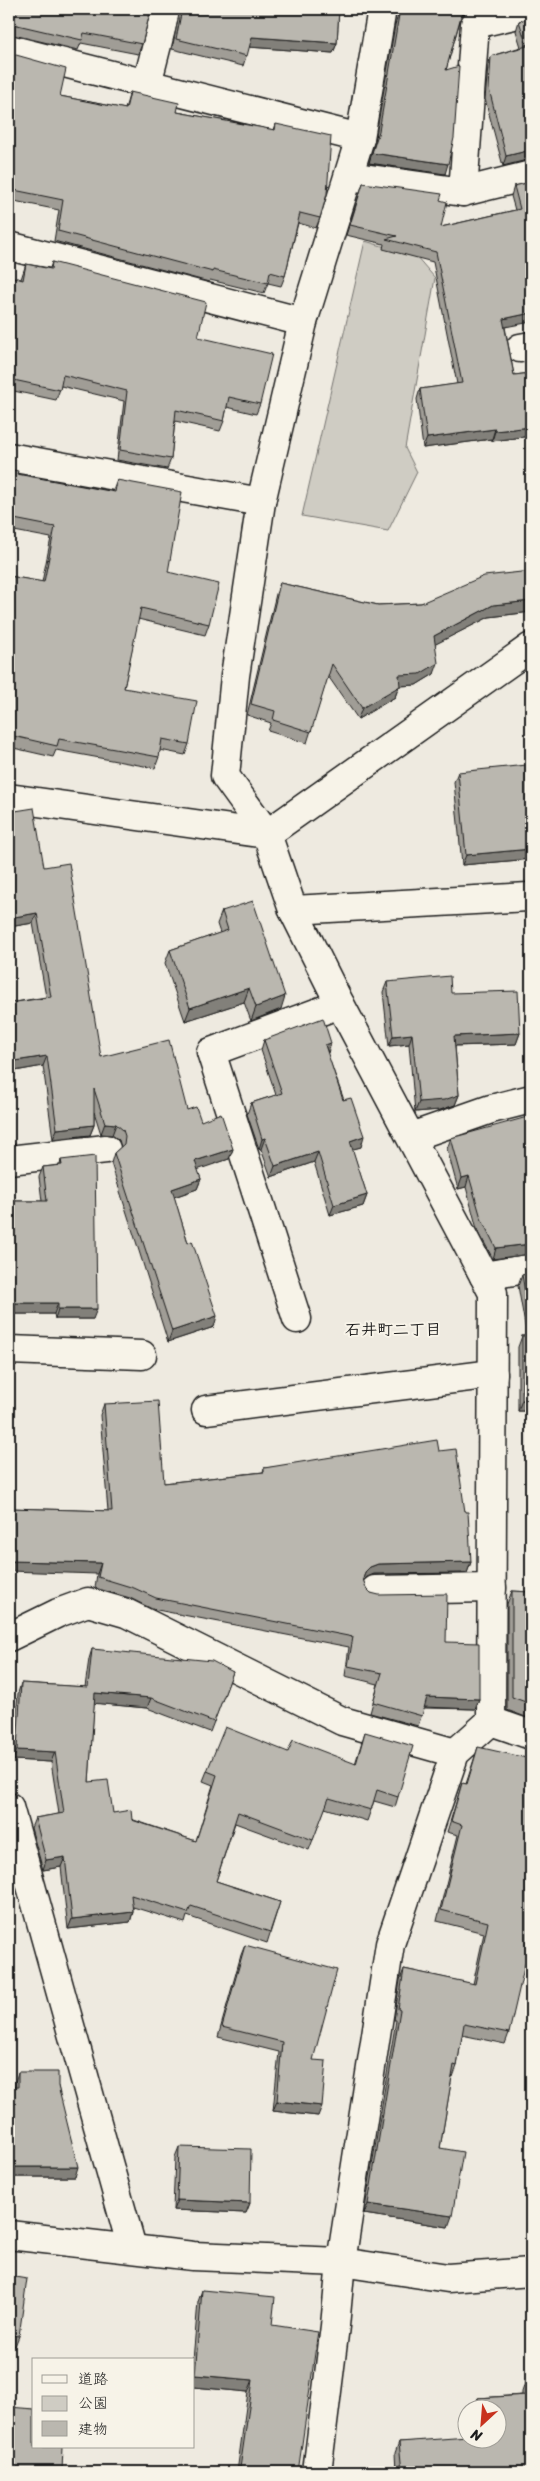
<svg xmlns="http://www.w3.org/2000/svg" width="540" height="2481" font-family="Sriracha,'Klee One',sans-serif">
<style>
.green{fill:#cfccc3;stroke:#767470}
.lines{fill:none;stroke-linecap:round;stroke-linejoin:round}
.street-casing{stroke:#1c1c1c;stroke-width:31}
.street{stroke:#f7f3e8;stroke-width:28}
.wall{fill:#a09d96;stroke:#1c1c1c}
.shaded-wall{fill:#82807a;stroke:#1c1c1c}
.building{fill:#bab7af;stroke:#1c1c1c}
.labels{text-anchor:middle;stroke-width:4;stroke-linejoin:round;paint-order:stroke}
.neighbourhood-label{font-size:16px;font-weight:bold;fill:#1c1c1c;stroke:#f7f3e8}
</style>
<rect width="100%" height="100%" fill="#eeeae0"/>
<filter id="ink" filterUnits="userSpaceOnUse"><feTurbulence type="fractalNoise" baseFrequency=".02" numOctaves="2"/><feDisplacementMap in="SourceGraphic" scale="10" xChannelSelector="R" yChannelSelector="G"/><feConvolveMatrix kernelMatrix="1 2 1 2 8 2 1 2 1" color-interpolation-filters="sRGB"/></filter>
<g filter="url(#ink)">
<path class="green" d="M 365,241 L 416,256 L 435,278 L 405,448 L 417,472 L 388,531 L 302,516 Z"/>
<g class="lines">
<g class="street-casing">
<g id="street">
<path d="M 9,49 L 360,138"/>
<path d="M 147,84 L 166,9"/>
<path d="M 349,176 L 463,192 L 531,175"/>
<path d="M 463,192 L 475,24 L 531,11"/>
<path d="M 9,246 L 303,322"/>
<path d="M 520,348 L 531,346"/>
<path d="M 9,457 L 261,502"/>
<path d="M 9,798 L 267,834 L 531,647"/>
<path d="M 293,910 L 528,897"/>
<path d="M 411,1137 L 491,1109 L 531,1099"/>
<path d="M 9,1160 L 106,1149"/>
<path d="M 484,1276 L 531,1268"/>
<path d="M 297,1319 L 211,1052 L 340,1004"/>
<path d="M 9,1350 L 142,1355"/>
<path d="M 206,1410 L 493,1374"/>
<path d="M 375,1590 L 492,1588"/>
<path d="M 9,1637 L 58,1613 L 88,1602 L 126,1613 L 342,1721 L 455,1753"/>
<path d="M 491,1721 L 531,1735"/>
<path d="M 9,1807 L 132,2248"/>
<path d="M 9,2235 L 193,2256 L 341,2262 L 448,2278 L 531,2272"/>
<path d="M 317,2472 L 335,2326 L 341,2262 L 390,1944 L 455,1753 L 491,1721 L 493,1293 L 340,1004 L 293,910 L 267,834 L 225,776 L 235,676 L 261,502 L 303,322 L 360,138 L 382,9"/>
</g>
</g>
<use href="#street" class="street"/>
</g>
<g class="wall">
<path d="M 14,9 L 151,9 L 142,44 L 138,54 L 81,43 L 78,50 L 9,34 Z"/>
<path d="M 180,9 L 339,9 L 337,43 L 333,53 L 249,47 L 243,66 L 172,49 Z"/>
<path d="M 400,9 L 468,9 L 463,10 L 446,70 L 445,174 L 369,163 L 375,141 L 395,25 Z"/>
<path d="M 531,18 L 531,160 L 527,160 L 503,166 L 485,99 L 488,66 L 491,56 L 521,47 L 516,31 L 519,21 Z"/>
<path d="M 9,53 L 60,96 L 125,109 L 130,92 L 177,112 L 274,130 L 276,124 L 320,218 L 316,228 L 298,223 L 285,276 L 281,286 L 268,283 L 264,293 L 210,280 L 209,282 L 54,241 L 59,210 L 9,200 Z"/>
<path d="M 531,182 L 505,327 L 514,375 L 531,373 L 531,436 L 492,441 L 492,439 L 423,448 L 417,399 L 420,389 L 457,384 L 433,262 L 383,249 L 384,244 L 346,235 L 363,183 L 440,200 L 441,227 L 515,210 L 511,196 L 514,186 Z"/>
<path d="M 52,262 L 198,337 L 260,404 L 256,414 L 227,407 L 224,421 L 220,431 L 175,421 L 171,459 L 167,469 L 117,460 L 124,401 L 61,386 L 56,400 L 9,390 L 9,276 L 21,279 L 26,264 L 50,268 Z"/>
<path d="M 9,469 L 17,474 L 113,491 L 117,480 L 168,572 L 209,624 L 205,635 L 138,619 L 124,688 L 189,744 L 185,755 L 160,750 L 159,757 L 155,768 L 56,750 L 53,757 L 9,747 L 9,576 L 42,582 L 51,538 L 9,530 Z"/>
<path d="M 531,571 L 531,612 L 489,617 L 435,644 L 434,674 L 416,685 L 399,686 L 395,697 L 358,719 L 328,676 L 307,743 L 268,731 L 271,723 L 247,715 L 276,594 L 280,583 L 378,605 L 421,603 Z"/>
<path d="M 458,772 L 531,859 L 462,865 L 454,782 Z"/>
<path d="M 9,812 L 44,867 L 101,1057 L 187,1110 L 201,1121 L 233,1149 L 229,1159 L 197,1169 L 201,1179 L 197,1189 L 174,1197 L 214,1327 L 168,1342 L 111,1163 L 114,1153 L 121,1147 L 119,1140 L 112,1135 L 101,1134 L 94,1112 L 94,1125 L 90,1135 L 53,1139 L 43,1066 L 9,1072 L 9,1003 L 46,997 L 33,923 L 9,927 Z"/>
<path d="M 222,911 L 281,1009 L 251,1021 L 244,1002 L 185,1021 L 165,963 L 170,950 L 220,933 L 217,924 Z"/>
<path d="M 387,982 L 520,1033 L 516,1044 L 455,1046 L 459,1095 L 455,1105 L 440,1110 L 415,1112 L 409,1044 L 389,1046 L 383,992 Z"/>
<path d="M 264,1040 L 327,1053 L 361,1147 L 352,1149 L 367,1195 L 363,1206 L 330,1215 L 314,1162 L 271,1177 L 261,1149 L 259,1149 L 247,1114 L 251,1103 L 276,1095 L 261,1050 Z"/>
<path d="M 451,1138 L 531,1254 L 493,1259 L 477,1229 L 466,1187 L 458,1189 L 447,1149 Z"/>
<path d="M 61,1160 L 93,1319 L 55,1319 L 54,1314 L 9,1314 L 9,1201 L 42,1201 L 39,1177 L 43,1167 L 60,1165 Z"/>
<path d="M 531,1273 L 531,1411 L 518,1411 L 518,1347 L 522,1336 L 527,1336 L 518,1286 L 522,1275 Z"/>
<path d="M 104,1404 L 164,1483 L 263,1472 L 264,1468 L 439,1451 L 471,1562 L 467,1573 L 374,1574 L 367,1577 L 363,1580 L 366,1588 L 371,1593 L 446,1642 L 479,1699 L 475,1709 L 424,1708 L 418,1726 L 370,1713 L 378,1684 L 345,1676 L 349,1647 L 152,1609 L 130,1598 L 95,1588 L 97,1574 L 9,1508 L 108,1511 L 100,1415 Z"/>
<path d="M 512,1591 L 531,1592 L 531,1719 L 507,1710 L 507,1604 Z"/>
<path d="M 92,1649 L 233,1672 L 210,1732 L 147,1708 L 94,1703 L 89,1782 L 113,1813 L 196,1841 L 213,1785 L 203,1781 L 207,1771 L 288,1752 L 355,1764 L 365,1732 L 398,1797 L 395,1807 L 374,1801 L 367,1821 L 325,1808 L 309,1850 L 235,1823 L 216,1881 L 280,1902 L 267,1943 L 187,1916 L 185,1923 L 133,1907 L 133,1912 L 130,1922 L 68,1929 L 61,1867 L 43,1870 L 31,1828 L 35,1818 L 59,1814 L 51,1762 L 13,1760 L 18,1693 L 21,1683 L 85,1687 L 89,1659 Z"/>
<path d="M 478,1747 L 509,2033 L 505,2044 L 462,2035 L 457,2066 L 453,2077 L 452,2076 L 440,2148 L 448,2227 L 364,2214 L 396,2020 L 394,2020 L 400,1980 L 404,1969 L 473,1984 L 484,1933 L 437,1921 L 458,1835 L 447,1832 L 462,1783 L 466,1784 Z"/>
<path d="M 245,1945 L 313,2060 L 318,2116 L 273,2111 L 279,2052 L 218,2037 L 241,1955 Z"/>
<path d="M 18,2072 L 58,2086 L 75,2177 L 9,2177 L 9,2087 L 15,2087 L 15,2082 Z"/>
<path d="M 179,2147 L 250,2203 L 246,2213 L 173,2210 L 175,2157 Z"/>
<path d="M 9,2276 L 19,2336 L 15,2346 L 9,2345 Z"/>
<path d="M 202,2290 L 272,2325 L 298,2472 L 237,2472 L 248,2392 L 194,2387 L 194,2360 L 193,2360 L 198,2302 Z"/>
<path d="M 526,2380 L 531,2472 L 396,2472 L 395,2453 L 399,2442 L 498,2438 L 498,2408 L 474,2408 L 478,2398 L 522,2395 L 522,2392 Z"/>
</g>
<g class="shaded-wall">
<path d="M 252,37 L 337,43 L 333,53 L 248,47 Z"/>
<path d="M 531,150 L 531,160 L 527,160 L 503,166 L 506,156 Z"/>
<path d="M 372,153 L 448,164 L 445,174 L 369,163 Z"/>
<path d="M 531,313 L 531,322 L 500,328 L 503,319 Z"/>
<path d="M 531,427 L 531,436 L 492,441 L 495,431 Z"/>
<path d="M 495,429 L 492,439 L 423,448 L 427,438 Z"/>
<path d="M 531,601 L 531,612 L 489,617 L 430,647 L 434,636 L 493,605 Z"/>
<path d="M 438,663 L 434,674 L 416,685 L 399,686 L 395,697 L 358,719 L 362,708 L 399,675 Z"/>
<path d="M 531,849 L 531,859 L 462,865 L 466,855 Z"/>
<path d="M 37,913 L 33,923 L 9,927 L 9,918 Z"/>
<path d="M 249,988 L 244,1002 L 185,1021 L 190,1008 Z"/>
<path d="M 285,996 L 281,1009 L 251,1021 L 256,1007 Z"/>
<path d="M 520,1033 L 516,1044 L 450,1046 L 454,1036 Z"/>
<path d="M 412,1034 L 409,1044 L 389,1046 L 393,1036 Z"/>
<path d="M 331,1043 L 328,1053 L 325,1045 Z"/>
<path d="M 47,1056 L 43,1066 L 9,1072 L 9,1062 Z"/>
<path d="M 459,1095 L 455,1105 L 440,1110 L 415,1112 L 419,1102 Z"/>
<path d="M 105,1123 L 116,1124 L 112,1135 L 101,1134 Z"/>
<path d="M 94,1125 L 90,1135 L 53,1139 L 57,1129 Z"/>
<path d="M 364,1136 L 361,1147 L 346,1151 L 350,1141 Z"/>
<path d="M 265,1138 L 261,1149 L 259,1149 L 262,1139 Z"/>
<path d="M 233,1149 L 229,1159 L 191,1172 L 195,1161 Z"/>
<path d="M 318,1152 L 314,1162 L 271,1177 L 275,1166 Z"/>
<path d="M 469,1176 L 466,1187 L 458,1189 L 462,1178 Z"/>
<path d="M 201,1179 L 197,1189 L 168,1199 L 172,1189 Z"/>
<path d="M 367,1195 L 363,1206 L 330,1215 L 334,1205 Z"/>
<path d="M 531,1244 L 531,1254 L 493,1259 L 496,1248 Z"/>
<path d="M 9,1303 L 58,1303 L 54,1314 L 9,1314 Z"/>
<path d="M 58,1309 L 97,1309 L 93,1319 L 55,1319 Z"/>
<path d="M 217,1316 L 214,1327 L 168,1342 L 172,1331 Z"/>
<path d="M 522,1400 L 531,1400 L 531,1411 L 518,1411 Z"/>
<path d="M 9,1561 L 101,1563 L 97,1574 L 9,1571 Z"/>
<path d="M 471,1562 L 467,1573 L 374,1574 L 367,1577 L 362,1582 L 365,1572 L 370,1567 L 378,1564 Z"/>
<path d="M 95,1693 L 151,1698 L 147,1708 L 91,1703 Z"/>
<path d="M 427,1697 L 479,1699 L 475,1709 L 423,1707 Z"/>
<path d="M 17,1750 L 55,1752 L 51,1762 L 13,1760 Z"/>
<path d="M 65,1857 L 61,1867 L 43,1870 L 46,1860 Z"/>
<path d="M 133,1912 L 130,1922 L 68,1929 L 72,1919 Z"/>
<path d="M 277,2101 L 322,2106 L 318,2116 L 273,2111 Z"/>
<path d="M 9,2167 L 78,2167 L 75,2177 L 9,2177 Z"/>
<path d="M 177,2200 L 250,2203 L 246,2213 L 173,2210 Z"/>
<path d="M 368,2204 L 452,2216 L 448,2227 L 364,2214 Z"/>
<path d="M 195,2375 L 253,2380 L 248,2392 L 194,2387 L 194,2378 Z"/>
<path d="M 240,2468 L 269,2472 L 239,2472 Z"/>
</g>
<g class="building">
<path d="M 16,9 L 151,9 L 142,44 L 84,33 L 82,40 L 13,24 Z"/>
<path d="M 182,9 L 339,9 L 337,43 L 252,37 L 247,56 L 176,39 Z"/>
<path d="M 400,9 L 463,9 L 446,70 L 459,66 L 454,138 L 448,164 L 372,153 L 379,131 L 399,15 Z"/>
<path d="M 531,18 L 531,150 L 506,156 L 489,89 L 491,56 L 527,46 L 519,21 Z"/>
<path d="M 9,53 L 66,69 L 60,96 L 126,109 L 130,92 L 179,103 L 177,112 L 275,130 L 276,124 L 331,136 L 327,194 L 320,218 L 300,213 L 285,276 L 270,272 L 268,283 L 213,270 L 213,272 L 58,231 L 63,200 L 9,189 Z"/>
<path d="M 531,182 L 531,313 L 503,319 L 514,375 L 531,373 L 531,427 L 495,431 L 495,429 L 427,438 L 420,389 L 462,383 L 436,252 L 386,239 L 397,236 L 350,225 L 363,183 L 442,194 L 440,200 L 447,202 L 441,227 L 520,209 L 514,186 Z"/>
<path d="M 52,262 L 206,302 L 198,337 L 272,354 L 260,404 L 229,397 L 224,421 L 176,410 L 171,459 L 120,450 L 127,391 L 63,375 L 60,390 L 9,379 L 9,276 L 23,280 L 26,264 L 51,269 Z"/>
<path d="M 9,469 L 18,471 L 17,474 L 115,492 L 117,480 L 182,492 L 168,572 L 219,584 L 209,624 L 141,608 L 124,688 L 197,701 L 189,744 L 162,739 L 159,757 L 59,739 L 57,746 L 9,735 L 9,576 L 44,582 L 55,527 L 9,518 Z"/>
<path d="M 531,571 L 531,601 L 493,605 L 434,636 L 438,663 L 420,674 L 399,675 L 400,686 L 362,708 L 332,664 L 311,732 L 273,720 L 275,711 L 251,704 L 280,583 L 378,605 L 421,603 L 484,576 Z"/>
<path d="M 527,765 L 531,811 L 531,849 L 466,855 L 458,772 Z"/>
<path d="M 34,808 L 44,867 L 69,863 L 101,1057 L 169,1040 L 187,1110 L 196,1107 L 201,1121 L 221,1113 L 233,1149 L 195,1161 L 201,1179 L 172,1189 L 188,1243 L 192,1241 L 217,1316 L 172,1331 L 114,1153 L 124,1144 L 125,1136 L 123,1130 L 116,1124 L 105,1123 L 94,1089 L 94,1125 L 57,1129 L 47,1056 L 9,1062 L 9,1003 L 51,997 L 37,913 L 9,918 L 9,812 Z"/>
<path d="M 253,901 L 285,996 L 256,1007 L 249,988 L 190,1008 L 170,950 L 228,930 L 222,911 Z"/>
<path d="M 450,976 L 451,993 L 518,991 L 520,1033 L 454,1036 L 459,1095 L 444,1100 L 419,1102 L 412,1034 L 393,1036 L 387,982 Z"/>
<path d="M 323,1018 L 331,1043 L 325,1045 L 343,1100 L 351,1098 L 364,1136 L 350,1141 L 367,1195 L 334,1205 L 318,1152 L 275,1166 L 265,1138 L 262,1139 L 251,1103 L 282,1093 L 264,1040 Z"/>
<path d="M 531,1116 L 531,1244 L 496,1248 L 481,1218 L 469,1176 L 462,1178 L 451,1138 Z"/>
<path d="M 95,1156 L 97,1309 L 58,1309 L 58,1303 L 9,1303 L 9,1201 L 47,1201 L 43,1167 L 62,1165 L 61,1160 Z"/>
<path d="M 531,1273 L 531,1326 L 522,1275 Z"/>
<rect x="522" y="1336" width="9" height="64"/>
<path d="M 158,1401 L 164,1483 L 264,1472 L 264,1468 L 437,1440 L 439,1451 L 456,1449 L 465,1512 L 468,1512 L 471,1562 L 378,1564 L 370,1567 L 365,1572 L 363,1579 L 366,1588 L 371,1593 L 379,1595 L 447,1594 L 446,1642 L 479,1643 L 479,1699 L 427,1697 L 422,1716 L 373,1702 L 382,1673 L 348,1666 L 353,1637 L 156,1598 L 134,1588 L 98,1577 L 101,1563 L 9,1561 L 9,1499 L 9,1508 L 112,1511 L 104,1404 Z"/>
<path d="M 512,1591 L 531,1592 L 531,1704 L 512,1697 Z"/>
<path d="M 92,1649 L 212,1661 L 233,1672 L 214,1722 L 151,1698 L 95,1693 L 89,1782 L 108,1780 L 113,1813 L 131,1810 L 132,1820 L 196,1841 L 217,1775 L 207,1771 L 225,1727 L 288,1752 L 293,1740 L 356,1764 L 365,1732 L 413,1746 L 398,1797 L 377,1790 L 371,1810 L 329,1798 L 313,1840 L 238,1812 L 216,1881 L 280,1902 L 270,1932 L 191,1906 L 188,1913 L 131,1895 L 133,1912 L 72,1919 L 65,1857 L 46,1860 L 35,1818 L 64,1813 L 55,1752 L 17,1750 L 21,1683 L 88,1687 Z"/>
<path d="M 478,1747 L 531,1759 L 531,1938 L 509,2033 L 464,2024 L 457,2066 L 454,2065 L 440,2148 L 463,2152 L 452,2216 L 368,2204 L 400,2010 L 398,2009 L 404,1969 L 475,1984 L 488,1922 L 441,1910 L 462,1825 L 451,1821 L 462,1783 L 467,1784 Z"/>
<path d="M 245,1945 L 337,1970 L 313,2060 L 326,2061 L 322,2106 L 277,2101 L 282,2042 L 222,2027 Z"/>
<path d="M 18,2072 L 58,2072 L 58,2086 L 78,2167 L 9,2167 L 9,2087 L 18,2087 Z"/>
<path d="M 179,2147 L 251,2149 L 250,2203 L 177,2200 Z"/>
<path d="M 9,2276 L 27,2279 L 19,2336 L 9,2335 Z"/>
<path d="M 202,2290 L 275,2297 L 272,2325 L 318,2332 L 298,2472 L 269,2472 L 240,2468 L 253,2380 L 195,2375 Z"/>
<path d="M 526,2380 L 531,2380 L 531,2472 L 402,2472 L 399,2442 L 468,2437 L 468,2438 L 498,2438 L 498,2408 L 478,2408 L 478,2398 L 527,2395 Z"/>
<path d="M 9,2407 L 34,2409 L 34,2447 L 63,2447 L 62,2471 L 68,2472 L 9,2472 Z"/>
</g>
</g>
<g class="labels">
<g class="neighbourhood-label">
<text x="393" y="1335">石井町二丁目</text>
</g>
</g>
<rect width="540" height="2481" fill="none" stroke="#f7f3e8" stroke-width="30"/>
<rect x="15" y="15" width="510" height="2451" fill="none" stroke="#1c1c1c" stroke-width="2" filter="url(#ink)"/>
<rect x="32" y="2358" width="162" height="90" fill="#f7f3e8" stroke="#9f9d96"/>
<rect x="42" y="2375" width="25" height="8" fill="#f7f3e8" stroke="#9f9d96"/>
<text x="78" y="2384" font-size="15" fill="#1c1c1c">道路</text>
<rect x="42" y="2396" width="25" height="15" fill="#cfccc3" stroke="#9f9d96"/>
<text x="78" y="2408" font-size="15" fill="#1c1c1c">公園</text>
<rect x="42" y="2421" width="25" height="15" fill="#bab7af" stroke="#9f9d96"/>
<text x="78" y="2434" font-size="15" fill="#1c1c1c">建物</text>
<g transform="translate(482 2424) rotate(206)"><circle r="24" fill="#f7f3e8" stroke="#9f9d96"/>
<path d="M0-4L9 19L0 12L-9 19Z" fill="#c8321e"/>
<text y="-8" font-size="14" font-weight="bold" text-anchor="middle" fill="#1c1c1c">N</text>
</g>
</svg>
